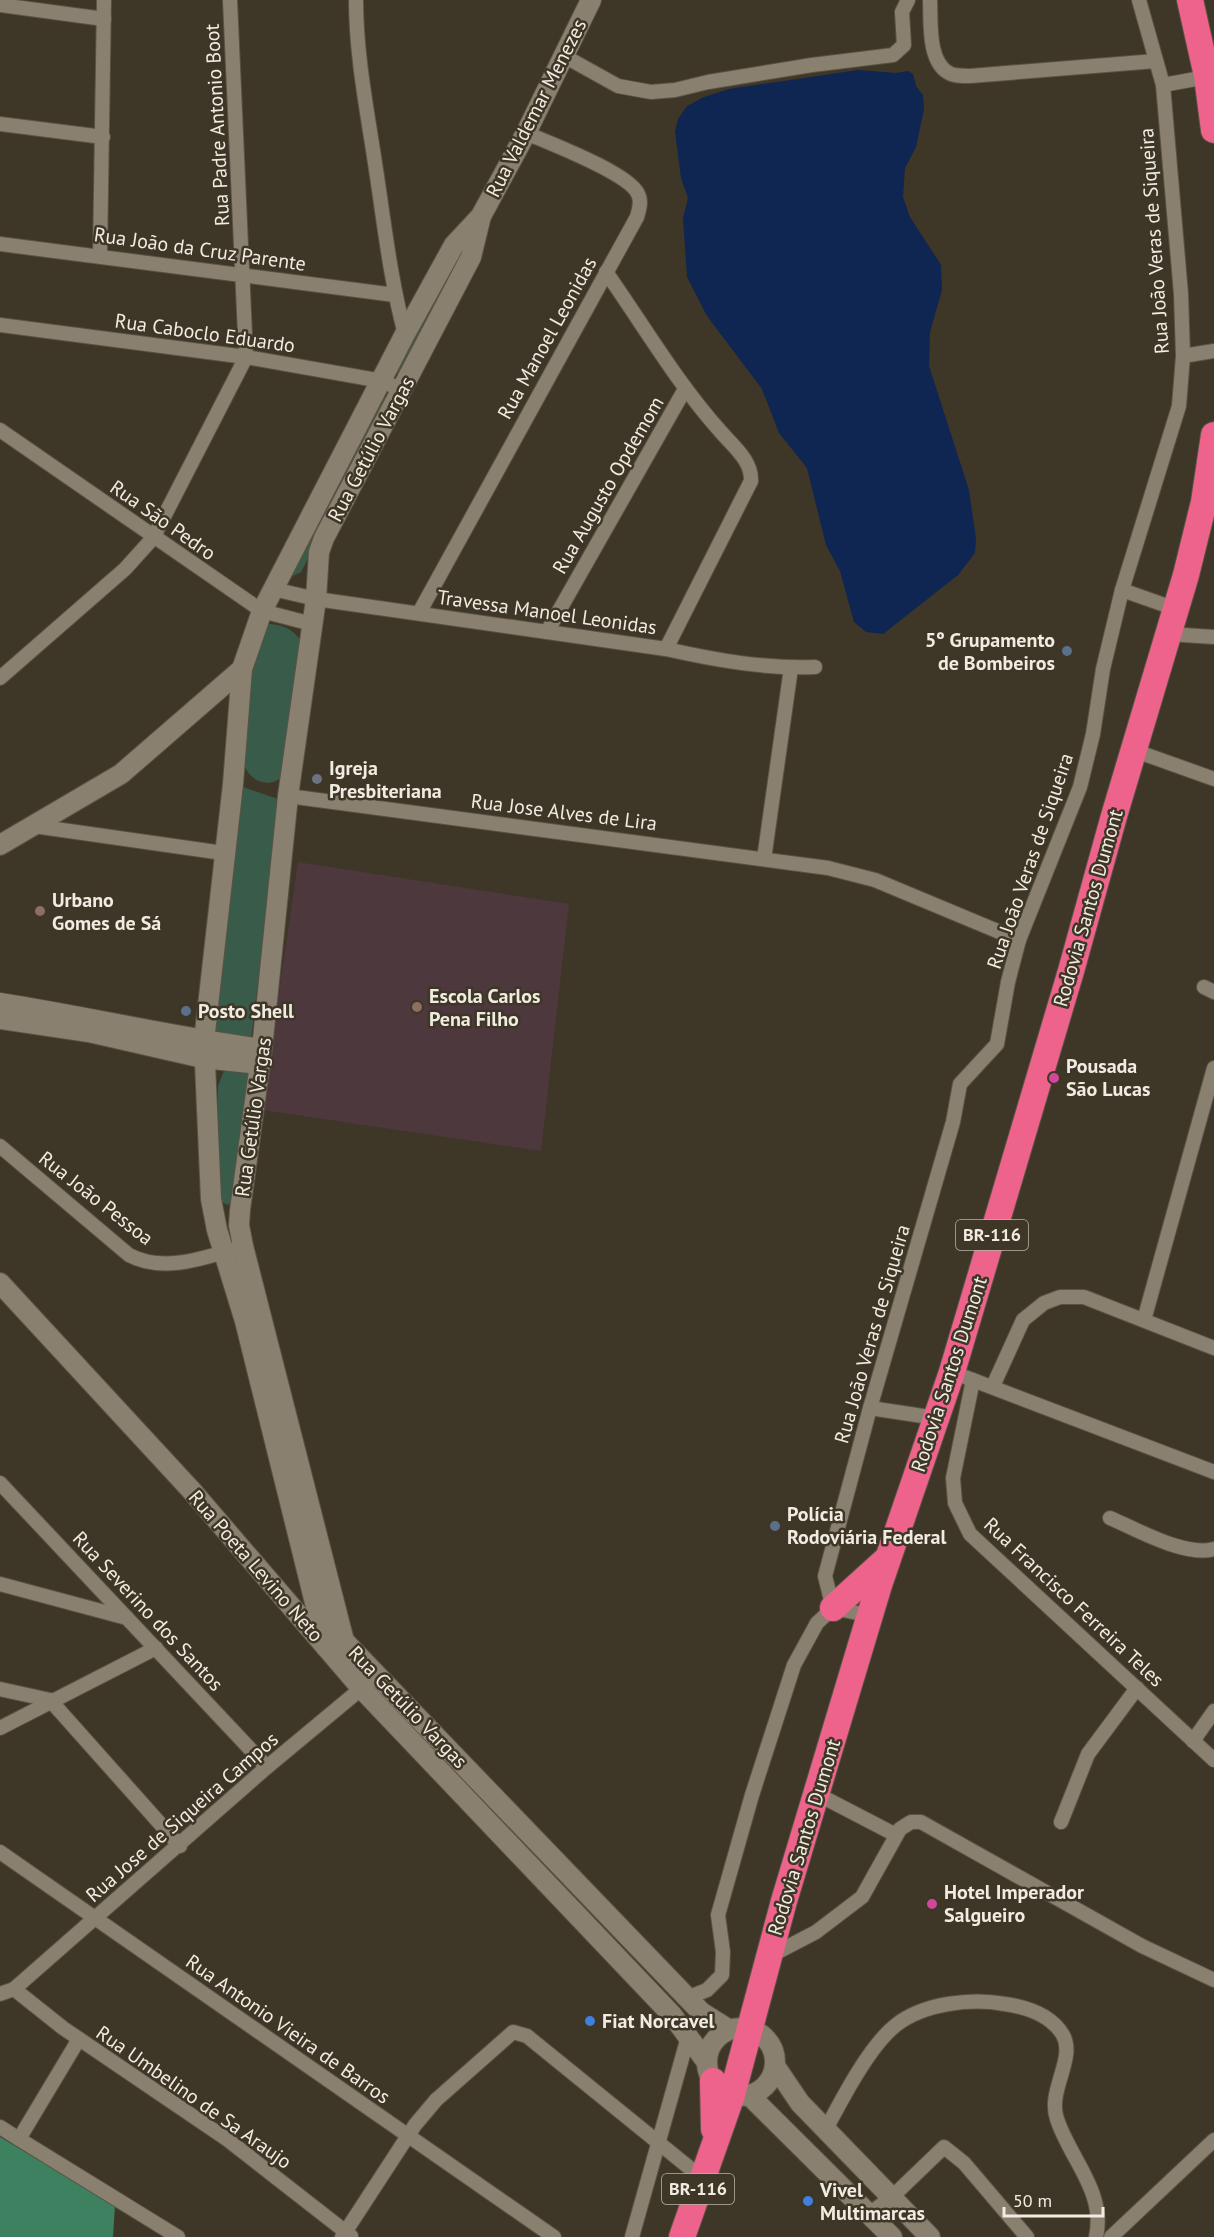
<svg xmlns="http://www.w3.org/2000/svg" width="1214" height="2237" font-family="'PT Sans',sans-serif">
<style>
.education{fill:#4d383d}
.green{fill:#385c49}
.forest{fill:#3d8160}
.water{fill:#0f2552}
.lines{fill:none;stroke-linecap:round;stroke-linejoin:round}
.street-casing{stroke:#5a5345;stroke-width:16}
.secondary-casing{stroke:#5a5345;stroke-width:22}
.highway-casing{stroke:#5a5345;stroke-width:28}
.street{stroke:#8a806f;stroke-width:14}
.secondary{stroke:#8a806f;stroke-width:20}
.highway{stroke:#ee638b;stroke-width:26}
.service-dot{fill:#5c6f8a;stroke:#3e3626;stroke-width:2}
.worship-dot{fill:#6b7280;stroke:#3e3626;stroke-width:2}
.education-dot{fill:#8d6e63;stroke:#3e3626;stroke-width:2}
.hotel-dot{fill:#d1479c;stroke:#3e3626;stroke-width:2}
.shop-dot{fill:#3f7fe0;stroke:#3e3626;stroke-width:2}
.labels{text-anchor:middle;stroke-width:5;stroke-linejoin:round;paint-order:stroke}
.shield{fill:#3e3626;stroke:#bbb5aa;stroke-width:1.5}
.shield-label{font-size:18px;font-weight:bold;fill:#f1ece2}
.street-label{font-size:20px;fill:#f1ece2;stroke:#3e3626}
.poi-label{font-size:20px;font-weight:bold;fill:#f1ece2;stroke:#3e3626;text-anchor:start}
</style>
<rect width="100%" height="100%" fill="#3e3626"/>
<path class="education" d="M 298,862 L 569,904 L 541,1151 L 262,1110 Z"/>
<g class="green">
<path d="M 457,245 L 468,250 L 402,375 L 394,371 Z"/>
<path d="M 386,397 L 390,402 L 387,408 L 301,572 L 293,576 L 291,572 L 379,398 Z"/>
<path d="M 269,624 C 286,625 296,631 304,646 L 285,774 C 271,789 253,784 244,766 C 247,732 246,648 269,624 Z"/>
<path d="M 240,786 L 281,800 L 251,1039 L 209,1032 Z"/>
<path d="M 232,1066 L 243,1069 L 250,1077 L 235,1201 L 227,1205 L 219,1200 L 218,1191 L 218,1086 L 223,1073 Z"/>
</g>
<path class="forest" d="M 0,2137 L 115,2205 L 113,2237 L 0,2237 Z"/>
<path class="water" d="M 858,70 L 896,73 L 908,71 L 913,74 L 916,86 L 923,95 L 924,109 L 916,147 L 905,168 L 903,197 L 910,217 L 941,265 L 942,290 L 930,332 L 929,366 L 969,490 L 976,539 L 975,553 L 958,575 L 883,634 L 866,632 L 854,622 L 840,571 L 826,545 L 807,468 L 779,433 L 762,389 L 707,316 L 687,277 L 683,218 L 688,198 L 681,178 L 675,132 L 678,119 L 687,106 L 704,97 L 729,89 Z"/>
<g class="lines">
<g class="street-casing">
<g id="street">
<path d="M 356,0 C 356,55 367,110 375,163 C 384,221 390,279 405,334"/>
<path d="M 930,0 C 931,21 927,64 951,74 C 956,76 964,76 970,76 L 1156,61"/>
<path d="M 0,5 L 104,19"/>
<path d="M 564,56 L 618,86 L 651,92 L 675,90 L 708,82 L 812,65 L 893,55 L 904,45 L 902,12 L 908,0"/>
<path d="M 1163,85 L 1212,76"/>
<path d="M 0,124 L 103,137"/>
<path d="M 0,244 L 395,295"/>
<path d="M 100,255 L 104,0"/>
<path d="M 606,272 C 644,326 677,383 721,432 C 734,447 752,461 751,481 L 666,649"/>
<path d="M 0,325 L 246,357 L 382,381 L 402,390"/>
<path d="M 1183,356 L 1214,351"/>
<path d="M 0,430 L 262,611 L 312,624"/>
<path d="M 273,589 L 316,599 L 666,649 C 715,660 765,669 815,667"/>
<path d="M 1122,590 L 1176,609"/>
<path d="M 419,613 L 637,217 C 639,210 642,201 638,194 C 629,173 549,143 526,133"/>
<path d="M 547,632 L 685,389"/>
<path d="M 1169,634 L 1214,637"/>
<path d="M 0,678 L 125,569 L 153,538 L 246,357 L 230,0"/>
<path d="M 1133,750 L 1214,779"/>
<path d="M 288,796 L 828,868 L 875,880 L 1019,940"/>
<path d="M 34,826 L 223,853"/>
<path d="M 764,859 L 791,668"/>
<path d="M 1204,987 L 1214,992"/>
<path d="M 0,1146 L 129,1255 C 161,1272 198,1260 231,1250"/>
<path d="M 1144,1320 L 1214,1068"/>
<path d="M 965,1377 L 1214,1472"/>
<path d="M 973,1380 L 953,1478 L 955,1503 L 970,1534 L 1214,1760"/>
<path d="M 993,1386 L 1023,1320 L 1044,1303 L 1060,1297 L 1084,1297 L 1214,1348"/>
<path d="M 870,1408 L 936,1418"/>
<path d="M 0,1483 L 267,1767"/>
<path d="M 1110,1518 C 1138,1530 1185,1557 1214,1549"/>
<path d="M 0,1584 L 127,1618"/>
<path d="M 833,1608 L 825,1576 L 870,1408 L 953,1122 L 960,1084 L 997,1044 L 1008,982 L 1019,940 L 1080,787 L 1093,734 L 1103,669 L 1122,590 L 1179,406 L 1183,356 L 1181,294 L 1163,85 L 1139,0"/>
<path d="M 0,1689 L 50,1700"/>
<path d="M 50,1700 L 180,1846"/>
<path d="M 0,1728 L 156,1648"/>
<path d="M 1193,1741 L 1214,1711"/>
<path d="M 817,1794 L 896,1835"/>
<path d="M 1061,1822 L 1088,1754 L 1137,1688"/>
<path d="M 0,1852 L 554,2237"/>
<path d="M 770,1956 L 816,1932 L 862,1897 L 900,1829 L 911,1822 L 921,1822 L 1142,1946 L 1214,1980"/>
<path d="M 14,1989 L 63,2028 L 228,2140 L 351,2236"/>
<path d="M 0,1994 L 14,1989 L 267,1767 L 368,1683"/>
<path d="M 687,1998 L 707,1990 L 722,1975 L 723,1952 L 718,1915 L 752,1795 L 794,1665 L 817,1623 L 833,1608 L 872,1616"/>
<path d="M 79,2039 L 19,2139 L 178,2237"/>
<path d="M 0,2127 L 19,2139"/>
<path d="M 825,2131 C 841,2101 869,2046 896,2025 C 924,2003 971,1998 1005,2004 C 1026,2007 1051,2015 1063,2035 C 1076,2059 1047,2091 1057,2119 C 1070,2159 1106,2192 1096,2237"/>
<path d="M 869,2214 L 893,2196 L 944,2147 L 964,2163 L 1027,2237"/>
<path d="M 342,2237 L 415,2125 L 436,2100 L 513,2032 L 527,2036 L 702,2178"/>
<path d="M 632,2237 L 688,2037"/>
<path d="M 1111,2237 L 1214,2140"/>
</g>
</g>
<g class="secondary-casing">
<g id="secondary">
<path d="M 481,216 L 471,257 L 324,538 L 319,552 L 316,599 L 288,796 L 262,1049 L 240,1210 L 239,1225 L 243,1246 L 344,1641 L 701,2012 L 728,2029"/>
<path d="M 0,845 L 121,774 L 242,669"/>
<path d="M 0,1003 C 88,1017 174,1037 262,1049"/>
<path d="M 0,1019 L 89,1032 L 203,1058 L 260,1064"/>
<path d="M 0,1283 L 192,1491 L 362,1689 L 672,2015 L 706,2061"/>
<path d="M 326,1647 L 245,1321 L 217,1230 L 211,1199 L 204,1041 L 233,784 L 242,669 L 262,611 L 405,334 L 454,245 L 481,216 L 526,133 L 591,0"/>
<circle cx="741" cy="2062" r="34"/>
<path d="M 775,2066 L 800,2103 L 930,2237"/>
<path d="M 749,2095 L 892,2237"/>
</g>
</g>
<g class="highway-casing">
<g id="highway">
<path d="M 1190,0 L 1207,76 L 1214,130"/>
<path d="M 833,1608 L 886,1560"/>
<path d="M 713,2081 L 714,2129"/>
<path d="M 682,2237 L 732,2095 L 784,1901 L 879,1585 L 952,1372 L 1071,971 L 1114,816 L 1186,575 L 1204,502 L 1214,435"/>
</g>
</g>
<use href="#street" class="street"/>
<use href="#secondary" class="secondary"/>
<use href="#highway" class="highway"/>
</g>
<g class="service-dot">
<circle cx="1067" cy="651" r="6"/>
<circle cx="186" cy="1011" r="6"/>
<circle cx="775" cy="1526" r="6"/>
</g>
<circle class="worship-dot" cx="317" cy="779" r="6"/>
<g class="education-dot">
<circle cx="40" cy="911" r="6"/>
<circle cx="417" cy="1007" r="6"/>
</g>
<g class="hotel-dot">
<circle cx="1054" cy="1078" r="6"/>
<circle cx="932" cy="1904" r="6"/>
</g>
<g class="shop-dot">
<circle cx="590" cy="2021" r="6"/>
<circle cx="808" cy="2201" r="6"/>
</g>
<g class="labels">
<g class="shield">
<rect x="956" y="1220" width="72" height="30" rx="4.5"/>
<rect x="662" y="2174" width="72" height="30" rx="4.5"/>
</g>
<g class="shield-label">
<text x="992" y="1241">BR-116</text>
<text x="698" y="2195">BR-116</text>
</g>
<g class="street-label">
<text transform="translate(536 108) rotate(-63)" y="7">Rua Valdemar Menezes</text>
<text transform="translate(217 125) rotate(-93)" y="7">Rua Padre Antonio Boot</text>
<text transform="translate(1154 241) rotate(-94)" y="7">Rua João Veras de Siqueira</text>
<text transform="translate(200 249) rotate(8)" y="7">Rua João da Cruz Parente</text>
<text transform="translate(205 333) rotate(8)" y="7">Rua Caboclo Eduardo</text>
<text transform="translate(547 338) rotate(-61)" y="7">Rua Manoel Leonidas</text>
<text transform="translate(371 449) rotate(-62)" y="7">Rua Getúlio Vargas</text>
<text transform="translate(608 485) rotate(-60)" y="7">Rua Augusto Opdemom</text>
<text transform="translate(163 520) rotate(35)" y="7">Rua São Pedro</text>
<text transform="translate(547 612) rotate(8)" y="7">Travessa Manoel Leonidas</text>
<text transform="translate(564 812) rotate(7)" y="7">Rua Jose Alves de Lira</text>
<text transform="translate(1030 861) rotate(-71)" y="7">Rua João Veras de Siqueira</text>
<text transform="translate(1088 908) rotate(-74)" y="7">Rodovia Santos Dumont</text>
<text transform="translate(253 1117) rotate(-82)" y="7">Rua Getúlio Vargas</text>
<text transform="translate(96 1198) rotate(38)" y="7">Rua João Pessoa</text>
<text transform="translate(872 1334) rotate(-74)" y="7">Rua João Veras de Siqueira</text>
<text transform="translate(949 1374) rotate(-72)" y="7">Rodovia Santos Dumont</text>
<text transform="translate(256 1566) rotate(49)" y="7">Rua Poeta Levino Neto</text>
<text transform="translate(1074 1602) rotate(43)" y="7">Rua Francisco Ferreira Teles</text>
<text transform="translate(148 1611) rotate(47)" y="7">Rua Severino dos Santos</text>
<text transform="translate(408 1707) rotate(46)" y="7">Rua Getúlio Vargas</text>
<text transform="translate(182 1817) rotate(-41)" y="7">Rua Jose de Siqueira Campos</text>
<text transform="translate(804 1837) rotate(-73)" y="7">Rodovia Santos Dumont</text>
<text transform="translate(288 2029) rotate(35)" y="7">Rua Antonio Vieira de Barros</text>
<text transform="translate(194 2097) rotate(35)" y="7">Rua Umbelino de Sa Araujo</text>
</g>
<g class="poi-label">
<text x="1055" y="647" text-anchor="end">5º Grupamento<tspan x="1055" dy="23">de Bombeiros</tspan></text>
<text x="329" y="775">Igreja<tspan x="329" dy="23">Presbiteriana</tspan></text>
<text x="52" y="907">Urbano<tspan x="52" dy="23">Gomes de Sá</tspan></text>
<text x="429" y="1003">Escola Carlos<tspan x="429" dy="23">Pena Filho</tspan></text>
<text x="198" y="1018">Posto Shell</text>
<text x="1066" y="1073">Pousada<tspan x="1066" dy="23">São Lucas</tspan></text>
<text x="787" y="1521">Polícia<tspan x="787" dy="23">Rodoviária Federal</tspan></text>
<text x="944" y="1899">Hotel Imperador<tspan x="944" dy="23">Salgueiro</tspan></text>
<text x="602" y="2028">Fiat Norcavel</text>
<text x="820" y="2197">Vivel<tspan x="820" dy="23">Multimarcas</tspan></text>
</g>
</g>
<path d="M1004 2207v9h99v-9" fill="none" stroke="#f1ece2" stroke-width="3"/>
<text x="1013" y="2207" font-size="18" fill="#f1ece2" stroke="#3e3626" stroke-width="4.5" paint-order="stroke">50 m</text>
</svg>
